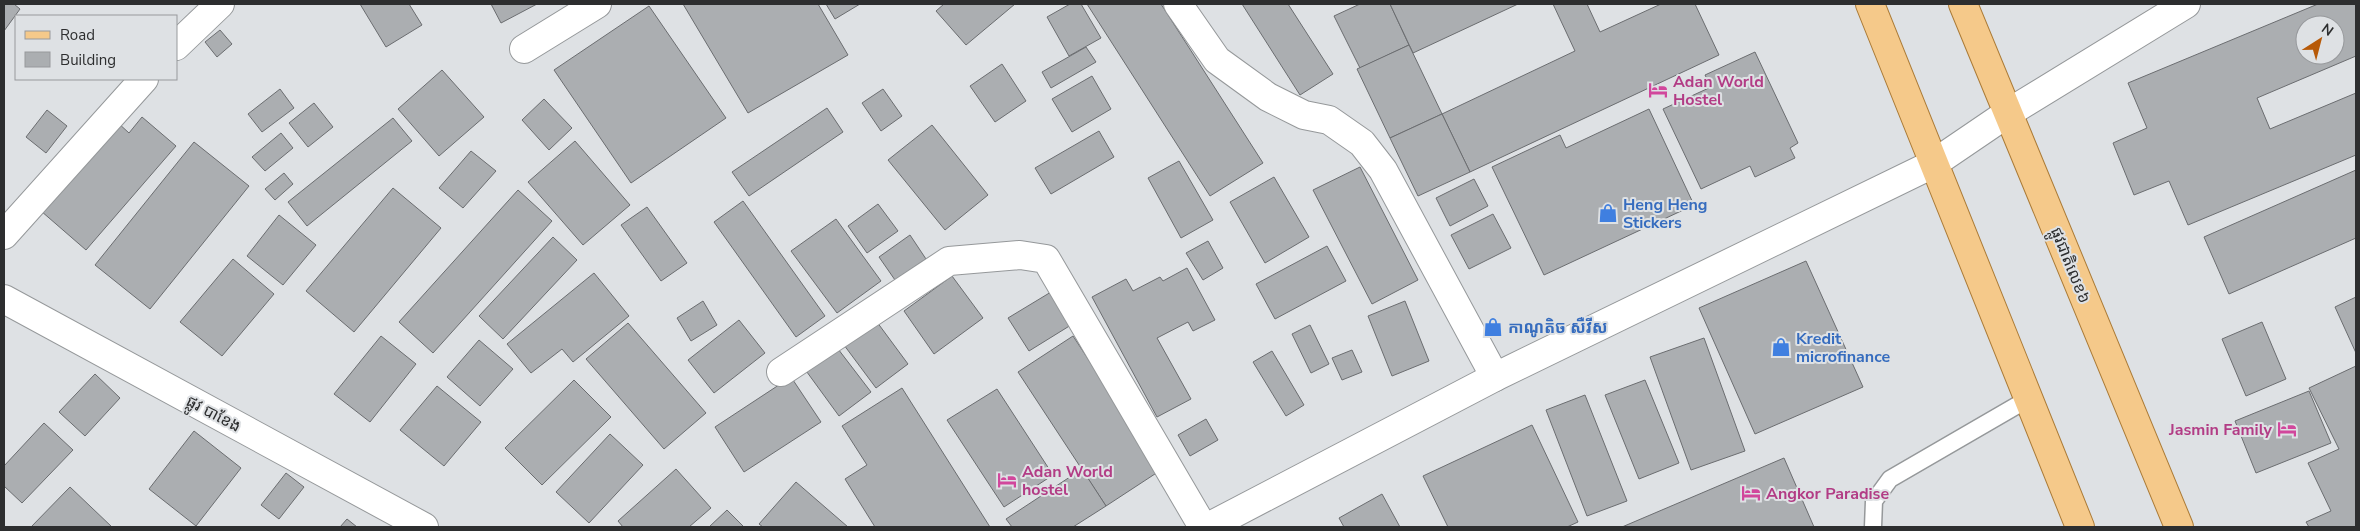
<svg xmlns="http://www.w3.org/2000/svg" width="2360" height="531" font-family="'Nunito Sans','Noto Sans Khmer',sans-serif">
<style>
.building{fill:#abaeb1;stroke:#6b6d70;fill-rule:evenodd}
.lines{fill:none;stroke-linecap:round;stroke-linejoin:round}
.lane-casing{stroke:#95989a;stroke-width:19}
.street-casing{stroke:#95989a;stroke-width:30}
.secondary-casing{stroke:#95989a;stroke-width:30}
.primary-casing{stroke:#ab7b37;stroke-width:30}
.lane{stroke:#fff;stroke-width:16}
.street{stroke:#fff;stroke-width:28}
.secondary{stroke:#fff;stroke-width:28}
.primary{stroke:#f5c98a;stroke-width:28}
.labels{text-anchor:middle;stroke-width:4;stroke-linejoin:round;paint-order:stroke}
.hotel-label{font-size:16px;font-weight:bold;fill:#b23c85;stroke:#dee1e4;text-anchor:start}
.shop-label{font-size:16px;font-weight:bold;fill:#366cbe;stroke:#dee1e4;text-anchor:start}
.street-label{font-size:16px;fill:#2d2e2f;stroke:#dee1e4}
</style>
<rect width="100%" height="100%" fill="#dee1e4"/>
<g class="building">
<path d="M 4,4 L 14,4 L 20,9 L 4,31 Z"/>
<path d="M 360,4 L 409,4 L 422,25 L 386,47 Z"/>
<path d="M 491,4 L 537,4 L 501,23 Z"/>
<path d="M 683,4 L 818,4 L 848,55 L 748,113 Z"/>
<path d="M 826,4 L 860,4 L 835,19 Z"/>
<path d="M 944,4 L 1015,4 L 966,45 L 936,11 Z"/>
<path d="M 1070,4 L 1081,4 L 1101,38 L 1069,56 L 1047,17 Z"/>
<path d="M 1087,4 L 1161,4 L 1263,163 L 1210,196 Z"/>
<path d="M 1242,4 L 1288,4 L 1333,74 L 1300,95 Z"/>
<path d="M 1360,4 L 1390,4 L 1409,45 L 1360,68 L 1334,16 Z"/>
<path d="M 1390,4 L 1518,4 L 1413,53 Z"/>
<path d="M 1553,4 L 1587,4 L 1600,32 L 1661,4 L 1695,4 L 1719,55 L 1470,172 L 1442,114 L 1575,51 Z"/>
<path d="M 2318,4 L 2356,4 L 2356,56 L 2257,98 L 2270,129 L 2356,93 L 2356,155 L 2188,225 L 2169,181 L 2134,195 L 2113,143 L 2147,128 L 2128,83 ZM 2305,25 L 2335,25 L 2335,55 L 2305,55 Z"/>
<path d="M 649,6 L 726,118 L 631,183 L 554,70 Z"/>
<path d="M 220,30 L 232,44 L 217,57 L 205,42 Z"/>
<path d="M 1409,45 L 1442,114 L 1390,138 L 1357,69 Z"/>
<path d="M 1086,47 L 1096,62 L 1051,88 L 1042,72 Z"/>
<path d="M 1755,52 L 1798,143 L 1790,148 L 1795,158 L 1755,177 L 1750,166 L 1701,189 L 1663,109 L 1711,87 L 1705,75 Z"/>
<path d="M 1002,64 L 1026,101 L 995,122 L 970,86 Z"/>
<path d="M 442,70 L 484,117 L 439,156 L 398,109 Z"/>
<path d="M 1092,76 L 1111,109 L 1072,132 L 1052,99 Z"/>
<path d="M 280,89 L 294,108 L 262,132 L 248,114 Z"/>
<path d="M 883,89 L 902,116 L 881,131 L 862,103 Z"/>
<path d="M 544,99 L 572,128 L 549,150 L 522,120 Z"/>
<path d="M 314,103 L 333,127 L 308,147 L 289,123 Z"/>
<path d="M 827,108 L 843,132 L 749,196 L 732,172 Z"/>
<path d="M 1649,109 L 1694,205 L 1544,275 L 1492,167 L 1560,135 L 1566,148 Z"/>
<path d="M 47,110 L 67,126 L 46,153 L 26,137 Z"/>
<path d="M 1442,114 L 1470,172 L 1418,196 L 1390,138 Z"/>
<path d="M 142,117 L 176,146 L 86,250 L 41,211 L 117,122 L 129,133 Z"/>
<path d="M 393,118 L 412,141 L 307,226 L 288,202 Z"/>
<path d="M 932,125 L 988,195 L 945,230 L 888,160 Z"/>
<path d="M 1099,131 L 1114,157 L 1051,194 L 1035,168 Z"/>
<path d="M 281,133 L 293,148 L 265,171 L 252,157 Z"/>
<path d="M 575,141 L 630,205 L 583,245 L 528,182 Z"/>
<path d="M 194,142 L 249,186 L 150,309 L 95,265 Z"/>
<path d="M 471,151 L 496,171 L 463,208 L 439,188 Z"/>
<path d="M 1179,161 L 1213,220 L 1181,238 L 1148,178 Z"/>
<path d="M 1360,167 L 1418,280 L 1372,304 L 1313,190 Z"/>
<path d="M 2356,170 L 2356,238 L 2229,294 L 2204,237 Z"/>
<path d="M 284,173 L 293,184 L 275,200 L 265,189 Z"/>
<path d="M 1274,177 L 1309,237 L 1265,263 L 1230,202 Z"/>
<path d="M 1474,179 L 1488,206 L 1450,226 L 1436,198 Z"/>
<path d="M 393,188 L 441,228 L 354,332 L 306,291 Z"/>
<path d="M 518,190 L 552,221 L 433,353 L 399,322 Z"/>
<path d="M 743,201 L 825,316 L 796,337 L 714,222 Z"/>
<path d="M 878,204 L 898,231 L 867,253 L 848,226 Z"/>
<path d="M 647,207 L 687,263 L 661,281 L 621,225 Z"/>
<path d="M 1493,214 L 1511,248 L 1469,269 L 1451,235 Z"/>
<path d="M 279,215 L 316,245 L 283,285 L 247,256 Z"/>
<path d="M 836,219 L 881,281 L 837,313 L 791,251 Z"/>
<path d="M 910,235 L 926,259 L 895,280 L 879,257 Z"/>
<path d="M 553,237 L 577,260 L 503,339 L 479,316 Z"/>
<path d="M 1208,241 L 1223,268 L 1203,280 L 1186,253 Z"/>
<path d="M 1327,246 L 1346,281 L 1275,319 L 1256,284 Z"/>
<path d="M 233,259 L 274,294 L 222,356 L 180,322 Z"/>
<path d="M 1806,261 L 1863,387 L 1755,434 L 1699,308 Z"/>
<path d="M 1187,268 L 1215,320 L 1193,331 L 1188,322 L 1157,338 L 1191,399 L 1157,417 L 1092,297 L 1126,279 L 1133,291 L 1160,277 L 1163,281 Z"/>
<path d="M 594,273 L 629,316 L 573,362 L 562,349 L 531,373 L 507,344 Z"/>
<path d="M 952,276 L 983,318 L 934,354 L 904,311 Z"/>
<path d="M 1051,292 L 1071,325 L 1029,351 L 1008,318 Z"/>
<path d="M 2356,297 L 2356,353 L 2335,307 Z"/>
<path d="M 703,301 L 717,325 L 691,341 L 677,318 Z"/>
<path d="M 1405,301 L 1429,361 L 1392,376 L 1368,316 Z"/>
<path d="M 874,318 L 908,364 L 876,388 L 841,341 Z"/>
<path d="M 739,320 L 765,353 L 714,393 L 688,360 Z"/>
<path d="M 2262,322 L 2286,379 L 2246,396 L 2222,339 Z"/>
<path d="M 628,323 L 706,413 L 664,449 L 586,359 Z"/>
<path d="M 1310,325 L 1329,364 L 1311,373 L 1292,334 Z"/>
<path d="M 381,336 L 416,364 L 370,422 L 334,394 Z"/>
<path d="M 1073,336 L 1161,470 L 1106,506 L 1018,372 Z"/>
<path d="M 1704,338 L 1745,451 L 1691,470 L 1650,357 Z"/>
<path d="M 479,340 L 513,369 L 480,406 L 447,377 Z"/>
<path d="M 835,345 L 871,392 L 839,416 L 804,368 Z"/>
<path d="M 1352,350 L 1362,372 L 1342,380 L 1332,358 Z"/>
<path d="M 1272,351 L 1304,405 L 1286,416 L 1253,362 Z"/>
<path d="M 2356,366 L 2356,527 L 2309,527 L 2306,522 L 2331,511 L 2308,463 L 2339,449 L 2309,388 Z"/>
<path d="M 95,374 L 120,398 L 85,436 L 59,412 Z"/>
<path d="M 791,377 L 821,422 L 744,472 L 715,427 Z"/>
<path d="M 574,380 L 611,417 L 542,485 L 505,448 Z"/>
<path d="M 1645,380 L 1679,463 L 1639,479 L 1605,395 Z"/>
<path d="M 437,386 L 481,422 L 444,466 L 400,430 Z"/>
<path d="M 902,388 L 990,527 L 875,527 L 845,479 L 867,465 L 842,426 Z"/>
<path d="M 997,389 L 1053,475 L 1004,507 L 947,420 Z"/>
<path d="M 2309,391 L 2331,443 L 2256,473 L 2235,421 Z"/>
<path d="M 1585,395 L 1627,501 L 1587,516 L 1546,410 Z"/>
<path d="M 1206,419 L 1218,440 L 1190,456 L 1178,435 Z"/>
<path d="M 44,423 L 73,450 L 22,503 L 4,486 L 4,466 Z"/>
<path d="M 1532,425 L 1578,522 L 1567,527 L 1448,527 L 1423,476 Z"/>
<path d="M 194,431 L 241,468 L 196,526 L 149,489 Z"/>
<path d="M 610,434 L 643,465 L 589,523 L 556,492 Z"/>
<path d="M 1784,458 L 1814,527 L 1622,527 Z"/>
<path d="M 676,469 L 711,508 L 689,527 L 623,527 L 618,521 Z"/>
<path d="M 1082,469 L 1106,506 L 1073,527 L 1012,527 L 1006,519 Z"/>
<path d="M 286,473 L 304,487 L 279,519 L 261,505 Z"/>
<path d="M 796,482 L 848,527 L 763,527 L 759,524 Z"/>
<path d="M 70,487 L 112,527 L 31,527 Z"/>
<path d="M 1382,494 L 1400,527 L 1344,527 L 1339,518 Z"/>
<path d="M 727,510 L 744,527 L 709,527 Z"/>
<path d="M 347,519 L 357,527 L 340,527 Z"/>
</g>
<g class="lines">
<g class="lane-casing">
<path id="lane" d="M 1873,527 L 1874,501 L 1890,479 L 2028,399"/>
</g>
<g class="street-casing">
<g id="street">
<path d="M 1178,4 L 1217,60 L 1268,97 L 1304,115 L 1329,120 L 1362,143 L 1383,170 L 1495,377"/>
<path d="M 176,46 L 220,4"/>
<path d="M 524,49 L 597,4"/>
<path d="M 4,235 L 144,79"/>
<path d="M 781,372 L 949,261 L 1020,255 L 1046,259 L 1203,527"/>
</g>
</g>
<g class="secondary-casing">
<g id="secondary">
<path d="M 4,299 L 424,527"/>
<path d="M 1208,527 L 1495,377 L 1933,164 L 2008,113 L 2186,4"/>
</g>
</g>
<g class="primary-casing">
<g id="primary">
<path d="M 1870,4 L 2080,527"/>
<path d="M 1963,4 L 2179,527"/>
</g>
</g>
<use href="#lane" class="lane"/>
<use href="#street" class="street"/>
<use href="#secondary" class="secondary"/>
<use href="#primary" class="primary"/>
</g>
<defs>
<g id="hotel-bare" transform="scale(1.5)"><path d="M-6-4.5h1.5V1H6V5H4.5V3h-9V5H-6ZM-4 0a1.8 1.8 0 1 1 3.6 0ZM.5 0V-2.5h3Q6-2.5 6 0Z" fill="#d1479c" stroke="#dee1e4" stroke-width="2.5" paint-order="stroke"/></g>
<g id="shop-bare" transform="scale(1.5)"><path d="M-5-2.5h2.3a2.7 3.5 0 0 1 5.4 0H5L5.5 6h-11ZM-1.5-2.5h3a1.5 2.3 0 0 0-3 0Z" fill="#3f7fe0" stroke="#dee1e4" stroke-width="2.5" paint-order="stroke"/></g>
</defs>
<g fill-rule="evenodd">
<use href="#hotel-bare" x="1658" y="90"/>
<use href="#shop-bare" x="1608" y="213"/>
<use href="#shop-bare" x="1493" y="327"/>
<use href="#shop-bare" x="1781" y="347"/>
<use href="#hotel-bare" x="2287" y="429"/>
<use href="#hotel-bare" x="1007" y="480"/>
<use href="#hotel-bare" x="1751" y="493"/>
</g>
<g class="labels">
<g class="hotel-label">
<text x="1673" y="87">Adan World<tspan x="1673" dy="18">Hostel</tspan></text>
<text x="2272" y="435" text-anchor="end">Jasmin Family</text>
<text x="1022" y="477">Adan World<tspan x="1022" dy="18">hostel</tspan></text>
<text x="1766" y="499">Angkor Paradise</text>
</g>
<g class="shop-label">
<text x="1623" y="210">Heng Heng<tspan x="1623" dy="18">Stickers</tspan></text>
<text x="1508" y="333">កាណូតិច សឺវីស</text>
<text x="1796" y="344">Kredit<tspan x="1796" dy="18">microfinance</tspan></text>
</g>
<g class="street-label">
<text transform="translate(2071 265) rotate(68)" y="6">ផ្លូវជាតិលេខ៦</text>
<text transform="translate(214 413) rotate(28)" y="6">ផ្លូវ បាខែង</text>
</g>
</g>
<rect width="2360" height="531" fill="none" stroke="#2d2e2f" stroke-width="10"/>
<rect x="15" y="15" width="162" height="65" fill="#dee1e4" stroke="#97999c"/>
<rect x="25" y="31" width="25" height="8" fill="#f5c98a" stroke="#97999c"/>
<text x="60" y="40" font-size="15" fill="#2d2e2f">Road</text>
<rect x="25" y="52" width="25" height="15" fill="#abaeb1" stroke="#97999c"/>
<text x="60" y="65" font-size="15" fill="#2d2e2f">Building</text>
<g transform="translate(2320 40) rotate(36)"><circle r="24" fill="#dee1e4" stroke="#97999c"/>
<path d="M0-4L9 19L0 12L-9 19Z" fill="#b75907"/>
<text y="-8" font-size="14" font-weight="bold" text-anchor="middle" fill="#2d2e2f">N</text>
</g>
</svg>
